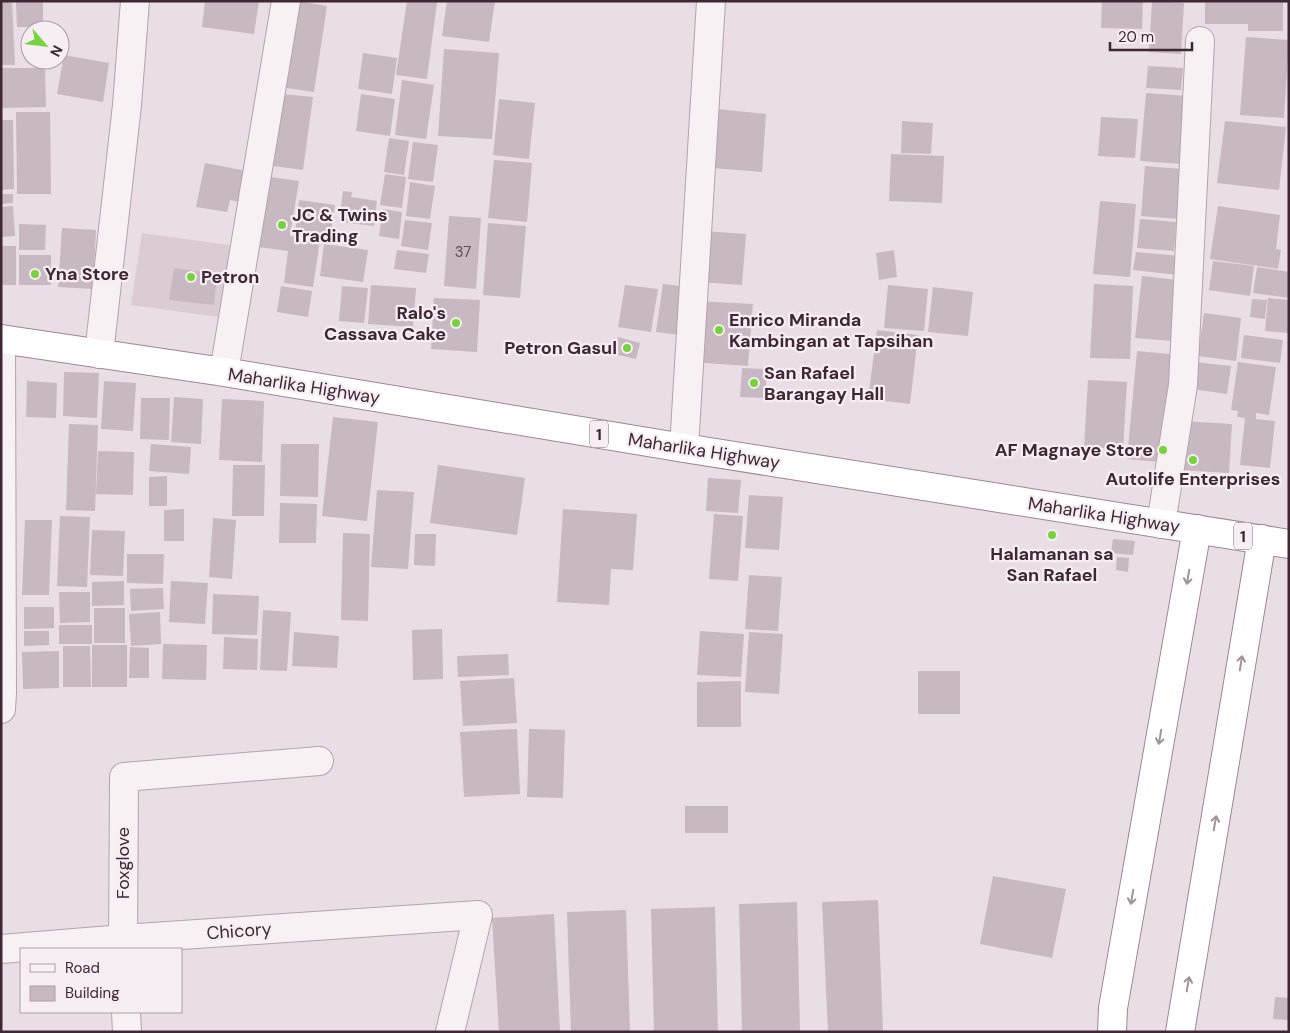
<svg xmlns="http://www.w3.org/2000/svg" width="1290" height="1033" font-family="'DM Sans',sans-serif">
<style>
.built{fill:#dbccd4}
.building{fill:#c8b8c2}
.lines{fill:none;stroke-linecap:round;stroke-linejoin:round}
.minor-casing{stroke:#b3a3ad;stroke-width:30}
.highway-casing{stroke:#a08596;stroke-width:30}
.minor{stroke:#f7f1f4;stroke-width:28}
.highway{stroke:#fff;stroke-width:28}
.oneway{stroke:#a0939a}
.poi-dot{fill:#76d33e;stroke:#f6eef3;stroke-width:2}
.labels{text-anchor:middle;stroke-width:4.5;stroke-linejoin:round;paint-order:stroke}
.number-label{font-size:15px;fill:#624b59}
.shield{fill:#f6eef3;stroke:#77636f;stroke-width:1}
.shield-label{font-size:16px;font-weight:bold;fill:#402736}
.poi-label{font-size:18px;font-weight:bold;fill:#402736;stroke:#f6eef3;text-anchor:start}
.street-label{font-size:18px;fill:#402736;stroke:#f6eef3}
</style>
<rect width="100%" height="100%" fill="#e9dee5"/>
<path class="built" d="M 142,233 L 251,248 L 240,320 L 131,305 Z"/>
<g class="building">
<path d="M 1,1 L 12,1 L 15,65 L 1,65 Z"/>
<path d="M 43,1 L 43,27 L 17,27 L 16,2 Z"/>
<path d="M 205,1 L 259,1 L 254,34 L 202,27 Z"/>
<path d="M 298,1 L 327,6 L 314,92 L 280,87 Z"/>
<path d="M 407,1 L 437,2 L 427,79 L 396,75 Z"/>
<path d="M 447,1 L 495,1 L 489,42 L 442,36 Z"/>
<path d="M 1102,1 L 1143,1 L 1142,29 L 1101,28 Z"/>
<path d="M 1152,1 L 1184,3 L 1181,54 L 1149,52 Z"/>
<path d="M 1205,1 L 1283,1 L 1283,31 L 1248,31 L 1248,24 L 1205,24 Z"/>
<path d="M 1246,37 L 1289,40 L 1284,118 L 1240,115 Z"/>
<path d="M 444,49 L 499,53 L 492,139 L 438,136 Z"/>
<path d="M 363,53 L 397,58 L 392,94 L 358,89 Z"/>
<path d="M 64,55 L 109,63 L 103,102 L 57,94 Z"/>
<path d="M 1148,66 L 1183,68 L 1181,90 L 1146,88 Z"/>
<path d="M 1,68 L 45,68 L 46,107 L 1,108 Z"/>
<path d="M 402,80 L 434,85 L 426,139 L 395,135 Z"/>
<path d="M 1146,93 L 1187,96 L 1182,164 L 1140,161 Z"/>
<path d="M 283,94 L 313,97 L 303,170 L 273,166 Z"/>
<path d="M 361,94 L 395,99 L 390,136 L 356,131 Z"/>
<path d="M 499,99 L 535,103 L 529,159 L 493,155 Z"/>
<path d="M 717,109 L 766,114 L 762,172 L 712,168 Z"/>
<path d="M 16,112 L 50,112 L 51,194 L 17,194 Z"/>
<path d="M 1101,117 L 1138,119 L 1135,158 L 1098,156 Z"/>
<path d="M 1,120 L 13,120 L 14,189 L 1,190 Z"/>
<path d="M 902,121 L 933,123 L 931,154 L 901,153 Z"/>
<path d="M 1225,121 L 1286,127 L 1279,190 L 1217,183 Z"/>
<path d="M 389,138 L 409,141 L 404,175 L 384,172 Z"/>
<path d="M 413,142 L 438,145 L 433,182 L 408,179 Z"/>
<path d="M 891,154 L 944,156 L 942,203 L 889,201 Z"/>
<path d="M 494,160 L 532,163 L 527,222 L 488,218 Z"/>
<path d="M 205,163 L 247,171 L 240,202 L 230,200 L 227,212 L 196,207 Z"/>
<path d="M 1145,166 L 1182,169 L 1178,219 L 1141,216 Z"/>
<path d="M 385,174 L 406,177 L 402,208 L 380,205 Z"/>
<path d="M 270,177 L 299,181 L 290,236 L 320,240 L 313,287 L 284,283 L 288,251 L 258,247 Z"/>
<path d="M 410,182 L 435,186 L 430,219 L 406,216 Z"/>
<path d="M 343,191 L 352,192 L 351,197 L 377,201 L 374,226 L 339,222 Z"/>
<path d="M 1,194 L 13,194 L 13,203 L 1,204 Z"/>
<path d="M 299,200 L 335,205 L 330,238 L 295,233 Z"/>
<path d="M 1100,201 L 1136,204 L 1130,277 L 1093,274 Z"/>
<path d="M 13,206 L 15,236 L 1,237 L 1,207 Z"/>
<path d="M 1218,206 L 1280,215 L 1276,249 L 1281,250 L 1278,269 L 1210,259 Z"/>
<path d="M 383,209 L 402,212 L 399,239 L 379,236 Z"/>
<path d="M 449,216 L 481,218 L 476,289 L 444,286 Z"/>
<path d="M 1140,219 L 1176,222 L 1174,251 L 1137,248 Z"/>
<path d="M 405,220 L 432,223 L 428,250 L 401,246 Z"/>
<path d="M 488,223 L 526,226 L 520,298 L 483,295 Z"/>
<path d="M 19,224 L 46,225 L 45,250 L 19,250 Z"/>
<path d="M 62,228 L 96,230 L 93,289 L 58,287 Z"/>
<path d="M 703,231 L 746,234 L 742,285 L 699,282 Z"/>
<path d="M 324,244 L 368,250 L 363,282 L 320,276 Z"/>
<rect x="1" y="246" width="15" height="39"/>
<path d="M 397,250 L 429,254 L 426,273 L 394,269 Z"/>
<path d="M 894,250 L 897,277 L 879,280 L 876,253 Z"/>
<path d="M 1136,252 L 1180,256 L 1178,275 L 1133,270 Z"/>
<rect x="19" y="255" width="32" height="30"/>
<path d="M 1213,261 L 1254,266 L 1250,296 L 1209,290 Z"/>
<path d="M 1257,267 L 1289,272 L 1289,298 L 1253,293 Z"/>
<path d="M 174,268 L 217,274 L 214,305 L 169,300 Z"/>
<path d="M 1142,276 L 1178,280 L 1172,341 L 1135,338 Z"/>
<path d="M 663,284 L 687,287 L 680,335 L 656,332 Z"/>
<path d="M 1094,284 L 1133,286 L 1130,359 L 1090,358 Z"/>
<path d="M 371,285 L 416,288 L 413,327 L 368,324 Z"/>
<path d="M 625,285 L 658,289 L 651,332 L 618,327 Z"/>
<path d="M 888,285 L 928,289 L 924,331 L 884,328 Z"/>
<path d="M 281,286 L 312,291 L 308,317 L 277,312 Z"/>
<path d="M 342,286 L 368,288 L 364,323 L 339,321 Z"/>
<path d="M 933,287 L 973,292 L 968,336 L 928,332 Z"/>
<path d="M 434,298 L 480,300 L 477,352 L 431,349 Z"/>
<path d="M 1268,298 L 1289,300 L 1289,333 L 1265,331 Z"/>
<path d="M 1252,299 L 1267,300 L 1265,319 L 1250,317 Z"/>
<path d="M 695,301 L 753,304 L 748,366 L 691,362 Z"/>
<path d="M 1204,313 L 1241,318 L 1236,361 L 1198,356 Z"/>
<path d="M 877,330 L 918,335 L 910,404 L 868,399 Z"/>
<path d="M 1244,335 L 1283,340 L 1280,363 L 1241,358 Z"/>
<path d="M 618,337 L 640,343 L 636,359 L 614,354 Z"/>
<path d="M 1137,351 L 1180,355 L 1170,463 L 1127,459 Z"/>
<path d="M 1195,362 L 1231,366 L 1227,394 L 1192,389 Z"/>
<path d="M 1238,362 L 1276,367 L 1269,415 L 1256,413 L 1256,419 L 1275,421 L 1270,468 L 1240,465 L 1245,418 L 1237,417 L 1238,411 L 1231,410 Z"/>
<path d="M 742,368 L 767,369 L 765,398 L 740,397 Z"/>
<path d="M 64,372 L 99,373 L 97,418 L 63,416 Z"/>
<path d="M 1088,380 L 1127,382 L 1123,449 L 1084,447 Z"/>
<path d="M 27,381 L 57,383 L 56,418 L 26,417 Z"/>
<path d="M 104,381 L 136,383 L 133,431 L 101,429 Z"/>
<path d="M 174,397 L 203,399 L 201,444 L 171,442 Z"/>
<path d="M 141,398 L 170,398 L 169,440 L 140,439 Z"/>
<path d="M 222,399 L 264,401 L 262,462 L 219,460 Z"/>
<path d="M 333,417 L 378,422 L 367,521 L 322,516 Z"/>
<path d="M 1181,421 L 1232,424 L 1229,473 L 1178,470 Z"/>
<path d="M 69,424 L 98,425 L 95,511 L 66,510 Z"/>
<path d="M 151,444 L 191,447 L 189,474 L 149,471 Z"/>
<path d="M 281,444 L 319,444 L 318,497 L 280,496 Z"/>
<path d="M 98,451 L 134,452 L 133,495 L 96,494 Z"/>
<path d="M 233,465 L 265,465 L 264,516 L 232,516 Z"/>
<path d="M 438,465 L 525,478 L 517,535 L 430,523 Z"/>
<path d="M 167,476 L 167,506 L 149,506 L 149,477 Z"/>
<path d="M 708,478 L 741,480 L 738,513 L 706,511 Z"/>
<path d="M 377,490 L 414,492 L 408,569 L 371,567 Z"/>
<path d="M 749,495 L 783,497 L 779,550 L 745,548 Z"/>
<path d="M 280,503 L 317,504 L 316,543 L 279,543 Z"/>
<path d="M 184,509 L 184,541 L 164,541 L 164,510 Z"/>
<path d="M 563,509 L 637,514 L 633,570 L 611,569 L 609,605 L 557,602 Z"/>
<path d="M 714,514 L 743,516 L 738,581 L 709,579 Z"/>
<path d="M 60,516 L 90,517 L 87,587 L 57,586 Z"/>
<path d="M 213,518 L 236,520 L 232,579 L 209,577 Z"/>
<path d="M 25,520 L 52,520 L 49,595 L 22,595 Z"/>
<path d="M 92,530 L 125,531 L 123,576 L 90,575 Z"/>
<path d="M 343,533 L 370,534 L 368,621 L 341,620 Z"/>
<path d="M 415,534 L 436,534 L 435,566 L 414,565 Z"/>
<path d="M 1113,539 L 1135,541 L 1133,555 L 1111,553 Z"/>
<path d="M 127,554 L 164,554 L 163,584 L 127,583 Z"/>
<path d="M 1117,557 L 1129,558 L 1128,572 L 1116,570 Z"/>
<path d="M 749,575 L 782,577 L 778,631 L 745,629 Z"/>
<path d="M 124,581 L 124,605 L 92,606 L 92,582 Z"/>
<path d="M 171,581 L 208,583 L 205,624 L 169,622 Z"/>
<path d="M 163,588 L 164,609 L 131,611 L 130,589 Z"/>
<path d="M 59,592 L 90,592 L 90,622 L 60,623 Z"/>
<path d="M 213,594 L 259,596 L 257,635 L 212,634 Z"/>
<path d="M 24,607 L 54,607 L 54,628 L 24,629 Z"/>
<rect x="94" y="608" width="31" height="35"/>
<path d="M 263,610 L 291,612 L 287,671 L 260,670 Z"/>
<path d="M 160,612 L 161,644 L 131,646 L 129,614 Z"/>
<rect x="59" y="625" width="33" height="19"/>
<path d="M 442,629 L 443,679 L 413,680 L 412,630 Z"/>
<path d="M 24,631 L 49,631 L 49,645 L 24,646 Z"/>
<path d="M 700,631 L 744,634 L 741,677 L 697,675 Z"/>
<path d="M 294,632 L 339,636 L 337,668 L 292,666 Z"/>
<path d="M 749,632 L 783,634 L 779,694 L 745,692 Z"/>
<path d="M 224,637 L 258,639 L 257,670 L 223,669 Z"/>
<path d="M 163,644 L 207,645 L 206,680 L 162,679 Z"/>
<rect x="92" y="645" width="35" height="42"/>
<path d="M 63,646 L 90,646 L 91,687 L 63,687 Z"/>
<path d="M 130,647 L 149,648 L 149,678 L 129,678 Z"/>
<path d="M 59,651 L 59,688 L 23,689 L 22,652 Z"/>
<path d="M 508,654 L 509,675 L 458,677 L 457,656 Z"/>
<rect x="918" y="671" width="42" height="43"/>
<path d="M 514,678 L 517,723 L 463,726 L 460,681 Z"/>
<path d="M 741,681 L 741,727 L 697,727 L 697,682 Z"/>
<path d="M 517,729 L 520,794 L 464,797 L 460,732 Z"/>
<path d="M 529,729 L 565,730 L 563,798 L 527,797 Z"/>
<rect x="685" y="806" width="43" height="27"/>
<path d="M 993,876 L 1066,889 L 1052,958 L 980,944 Z"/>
<path d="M 878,900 L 883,1032 L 828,1032 L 822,902 Z"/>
<path d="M 797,902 L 800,1032 L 742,1032 L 739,904 Z"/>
<path d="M 715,907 L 718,1032 L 654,1032 L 651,909 Z"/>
<path d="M 626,910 L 630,1032 L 571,1032 L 567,912 Z"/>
<path d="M 554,914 L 560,1032 L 499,1032 L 492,918 Z"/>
<path d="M 1275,997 L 1289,998 L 1289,1020 L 1273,1019 Z"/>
</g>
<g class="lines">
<g class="minor-casing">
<g id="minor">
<path d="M 99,354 L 127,105 L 135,1"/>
<path d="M 224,372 L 286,1"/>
<path d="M 684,448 L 711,1"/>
<path d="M 1161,524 L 1183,385 L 1200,41"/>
<path d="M 1,709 L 2,693 L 1,339"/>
<path d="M 1,949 L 123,939 L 478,915 L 450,1032"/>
<path d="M 123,949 L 124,777 L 319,761"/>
<path d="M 126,1012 L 127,1032"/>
</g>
</g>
<g class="highway-casing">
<g id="highway">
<path d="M 1,339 L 224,372 L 684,448 L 1289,544"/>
<path d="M 1112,1032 L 1113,1008 L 1197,529"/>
<path d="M 1180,1032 L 1262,539"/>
</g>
</g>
<use href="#minor" class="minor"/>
<use href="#highway" class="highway"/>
</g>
<defs><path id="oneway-shaft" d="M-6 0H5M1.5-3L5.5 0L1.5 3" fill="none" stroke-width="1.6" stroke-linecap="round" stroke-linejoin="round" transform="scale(1.25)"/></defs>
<g class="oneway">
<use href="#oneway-shaft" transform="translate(1188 577) rotate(100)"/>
<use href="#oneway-shaft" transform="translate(1241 663) rotate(-81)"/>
<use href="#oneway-shaft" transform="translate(1160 737) rotate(100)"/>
<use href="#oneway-shaft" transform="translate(1215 823) rotate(-80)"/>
<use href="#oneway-shaft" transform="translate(1132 897) rotate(100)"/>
<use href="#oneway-shaft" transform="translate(1188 984) rotate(-80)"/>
</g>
<g class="poi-dot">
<circle cx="282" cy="225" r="5"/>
<circle cx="35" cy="274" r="5"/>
<circle cx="191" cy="277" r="5"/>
<circle cx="456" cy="323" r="5"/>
<circle cx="719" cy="330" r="5"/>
<circle cx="627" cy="348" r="5"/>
<circle cx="754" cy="383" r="5"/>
<circle cx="1163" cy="450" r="5"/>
<circle cx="1193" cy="460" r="5"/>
<circle cx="1052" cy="535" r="5"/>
</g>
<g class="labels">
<g class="number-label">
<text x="463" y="257">37</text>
</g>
<g class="shield">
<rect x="590" y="420.5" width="18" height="27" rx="4"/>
<rect x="1234" y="522.5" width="18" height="27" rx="4"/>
</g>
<g class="shield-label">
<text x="599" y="440">1</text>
<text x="1243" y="542">1</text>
</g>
<g class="poi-label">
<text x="292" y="221">JC &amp; Twins<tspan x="292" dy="21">Trading</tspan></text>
<text x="45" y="280">Yna Store</text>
<text x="201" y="283">Petron</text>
<text x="446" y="319" text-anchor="end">Ralo's<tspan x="446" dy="21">Cassava Cake</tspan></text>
<text x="729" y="326">Enrico Miranda<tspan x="729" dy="21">Kambingan at Tapsihan</tspan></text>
<text x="617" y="354" text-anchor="end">Petron Gasul</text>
<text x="764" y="379">San Rafael<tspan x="764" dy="21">Barangay Hall</tspan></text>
<text x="1153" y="456" text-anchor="end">AF Magnaye Store</text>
<text x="1193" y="485" text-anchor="middle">Autolife Enterprises</text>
<text x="1052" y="560" text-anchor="middle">Halamanan sa<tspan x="1052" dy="21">San Rafael</tspan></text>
</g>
<g class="street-label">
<text transform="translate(304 386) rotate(9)" y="6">Maharlika Highway</text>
<text transform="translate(704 451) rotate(9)" y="6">Maharlika Highway</text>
<text transform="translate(1104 515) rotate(9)" y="6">Maharlika Highway</text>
<text transform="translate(123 863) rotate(-90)" y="6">Foxglove</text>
<text transform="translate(239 931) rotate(-4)" y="6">Chicory</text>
</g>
</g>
<rect width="1290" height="1033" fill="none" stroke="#402736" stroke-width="5"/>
<rect x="20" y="948" width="162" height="65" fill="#f6eef3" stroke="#ad9ea7"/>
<rect x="30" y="964" width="25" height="8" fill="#f7f1f4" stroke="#ad9ea7"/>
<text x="65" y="973" font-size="15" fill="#402736">Road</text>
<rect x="30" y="986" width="25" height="15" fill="#c8b8c2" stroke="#ad9ea7"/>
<text x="65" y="998" font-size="15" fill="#402736">Building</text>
<g transform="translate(45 45) rotate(118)"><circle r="24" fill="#f6eef3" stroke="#ad9ea7"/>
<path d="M0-4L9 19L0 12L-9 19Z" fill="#76d33e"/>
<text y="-8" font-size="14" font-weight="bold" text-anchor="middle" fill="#402736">N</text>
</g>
<path d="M1110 42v8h82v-8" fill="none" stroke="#402736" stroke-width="2.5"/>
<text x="1118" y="42" font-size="15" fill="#402736" stroke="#f6eef3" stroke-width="4" paint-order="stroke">20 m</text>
</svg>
